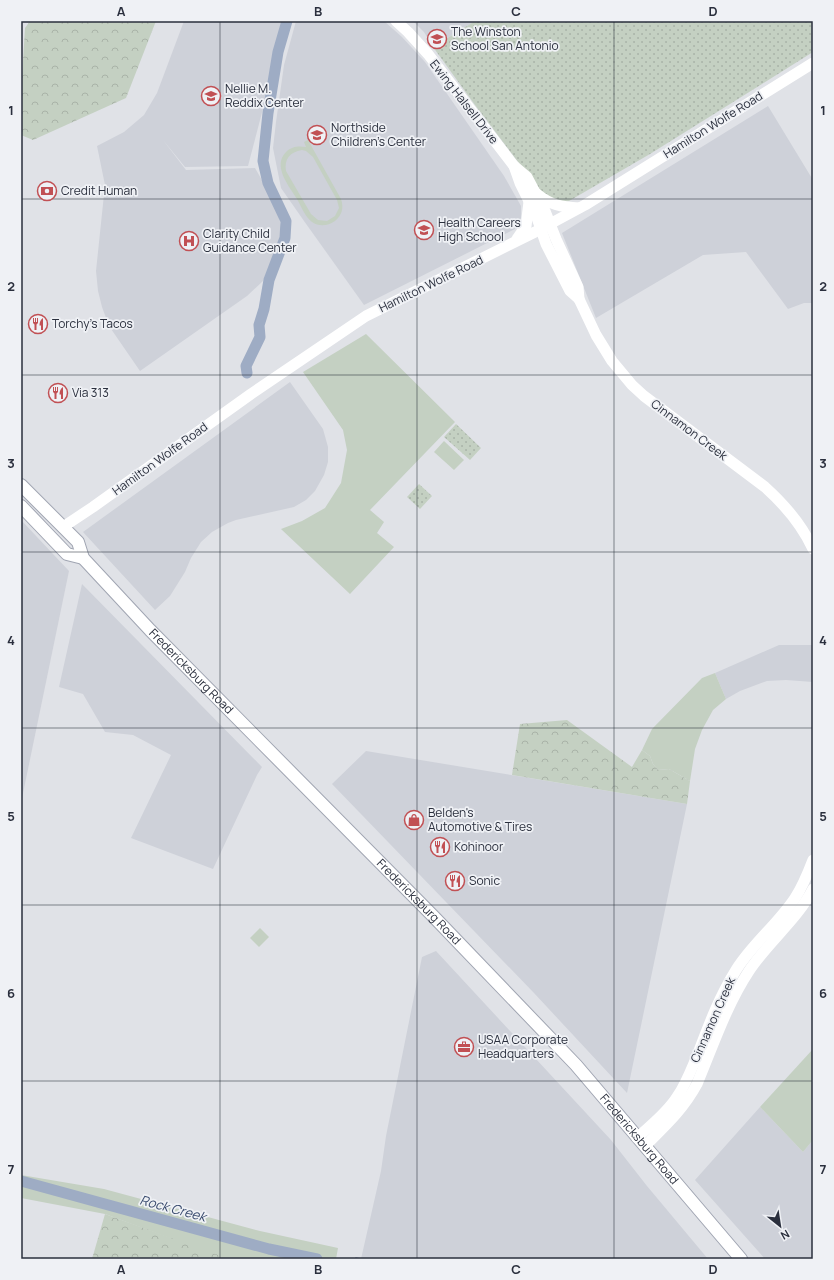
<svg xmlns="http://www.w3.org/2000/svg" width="834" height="1280" font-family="Manrope,sans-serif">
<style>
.built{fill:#ced1d9}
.grass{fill:#c4d0c2;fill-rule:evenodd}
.forest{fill:url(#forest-crowns)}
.park{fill:url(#park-dots)}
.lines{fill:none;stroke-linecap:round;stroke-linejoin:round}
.stream{stroke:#9eacc4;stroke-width:2}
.river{stroke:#9eacc4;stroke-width:11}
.primary-casing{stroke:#a0a5b2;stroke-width:14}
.secondary{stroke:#fff;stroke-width:11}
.primary{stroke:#fff;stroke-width:12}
.grid{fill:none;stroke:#2a2f3d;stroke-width:1;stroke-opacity:0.55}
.labels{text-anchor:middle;stroke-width:3.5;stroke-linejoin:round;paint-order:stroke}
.poi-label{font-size:12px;fill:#2a2f3d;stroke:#eff1f5;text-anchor:start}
.street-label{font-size:12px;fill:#2a2f3d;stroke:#eff1f5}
.water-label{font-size:13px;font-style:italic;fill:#384a6d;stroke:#eff1f5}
.neatline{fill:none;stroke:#2a2f3d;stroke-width:1.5}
.grid-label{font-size:13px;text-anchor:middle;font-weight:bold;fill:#2a2f3d}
</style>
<defs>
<pattern id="forest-crowns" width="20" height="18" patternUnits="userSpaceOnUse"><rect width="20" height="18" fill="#c4d0c2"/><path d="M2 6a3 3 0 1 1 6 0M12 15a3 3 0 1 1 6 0" fill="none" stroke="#a9b3a8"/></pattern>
<pattern id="park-dots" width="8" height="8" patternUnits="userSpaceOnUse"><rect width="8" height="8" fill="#c4d0c2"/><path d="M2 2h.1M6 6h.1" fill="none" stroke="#a9b3a8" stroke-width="1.8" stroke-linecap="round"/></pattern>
</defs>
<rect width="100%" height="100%" fill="#e0e2e7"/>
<g class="built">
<path d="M 184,21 L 286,21 L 248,166 L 185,167 L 163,140 L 186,170 L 255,168 L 278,208 L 282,236 L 263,281 L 247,296 L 140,371 L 109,326 L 102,307 L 98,291 L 96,271 L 105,185 L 97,146 L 124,132 L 144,115 L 157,93 Z"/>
<path d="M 296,21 L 384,21 L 402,37 L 425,62 L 504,176 L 521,206 L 521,218 L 515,229 L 364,305 L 304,221 L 281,188 L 273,148 L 276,122 L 284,65 Z"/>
<path d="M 413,21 L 475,21 L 433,47 L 424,32 Z"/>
<path d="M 768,106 L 813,180 L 813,303 L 804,303 L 788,309 L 746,252 L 703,255 L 596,318 L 562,233 Z"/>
<path d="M 290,382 L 323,429 L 328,447 L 328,462 L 324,475 L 315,491 L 306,500 L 294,507 L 236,520 L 228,523 L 212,532 L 201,542 L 191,558 L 185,572 L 170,596 L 155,610 L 83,532 Z"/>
<path d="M 21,520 L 69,571 L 21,803 Z"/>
<path d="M 82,584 L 262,767 L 257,775 L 213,869 L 131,838 L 171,755 L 133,735 L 105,732 L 83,694 L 59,687 Z"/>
<path d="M 779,645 L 813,645 L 813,682 L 786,680 L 767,681 L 740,691 L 726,699 L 715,673 Z"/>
<path d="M 366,751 L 687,804 L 627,1093 L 534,993 L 332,784 Z"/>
<path d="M 436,951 L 611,1140 L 647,1186 L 708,1259 L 361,1259 L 381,1171 L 386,1136 L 422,957 Z"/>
<path d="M 760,1107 L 803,1152 L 813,1140 L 813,1259 L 765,1259 L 695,1180 Z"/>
</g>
<g class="grass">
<path d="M 308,140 L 341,199 C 344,208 342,215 335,221 C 328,226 319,227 312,222 C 305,217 301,206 297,199 C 289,186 272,166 286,152 C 292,146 299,146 306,147 L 304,142 ZM 302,150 L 306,151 L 313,157 L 337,200 L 339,208 L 335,216 L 327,221 L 318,220 L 311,214 L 286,171 C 284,159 290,152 302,150 Z"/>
<path d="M 366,334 L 455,422 L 370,510 L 384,522 L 377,533 L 394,547 L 350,594 L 281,529 L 302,521 L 325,508 L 341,483 L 347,450 L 343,430 L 303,372 Z"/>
<path d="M 444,441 L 464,460 L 454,470 L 434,452 Z"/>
<path d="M 715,673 L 726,699 L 713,710 L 702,730 L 695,749 L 690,781 L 669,769 L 658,770 L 653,764 L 650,756 L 642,750 L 652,729 L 702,678 Z"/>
<path d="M 260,928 L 269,937 L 259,947 L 250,938 Z"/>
<path d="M 813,1049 L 813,1140 L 803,1152 L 760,1107 Z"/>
<path d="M 21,1175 L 104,1189 L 260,1231 L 338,1248 L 336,1259 L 226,1259 L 105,1214 L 21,1198 Z"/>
</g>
<g class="forest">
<path d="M 30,21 L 156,21 L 126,98 L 33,140 L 21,135 L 21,95 L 25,28 Z"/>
<path d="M 567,720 L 632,767 L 642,750 L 650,756 L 653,764 L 658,770 L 669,769 L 690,781 L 687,804 L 512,775 L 520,724 Z"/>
<path d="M 105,1214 L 221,1256 L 226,1259 L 92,1259 Z"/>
</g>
<g class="park">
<path d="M 475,21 L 813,21 L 813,52 L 650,154 L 569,201 L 561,203 L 540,191 L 475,105 L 433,47 Z"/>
<path d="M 456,424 L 481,448 L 470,460 L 444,437 Z"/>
<path d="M 419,484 L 432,496 L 420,509 L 407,497 Z"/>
</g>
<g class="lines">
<path class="stream" d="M 356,1258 L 359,1259"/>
<g class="river">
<path d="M 247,373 L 246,366 L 260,337 L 259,325 L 264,309 L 269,280 L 285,238 L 286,221 L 268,183 L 263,161 L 268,113 L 278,52 L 287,21"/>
<path d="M 21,1181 L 269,1249 L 317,1259"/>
</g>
<g class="primary-casing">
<g id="primary">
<path id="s1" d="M 21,485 L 78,542 L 83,558 L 150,630 L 434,917 L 576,1065 L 741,1259"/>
<path d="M 21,506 L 67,554 L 83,558"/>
</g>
</g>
<g class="secondary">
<path d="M 396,21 L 408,32 L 428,54 L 514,166 L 527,177 L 545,211 L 556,239 L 578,287 L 579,299"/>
<path d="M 514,166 L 520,183 L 536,215 L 546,244 L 570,291 L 579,299 L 596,335 L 612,361 L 632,385 L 644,396 L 765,487 C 785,505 802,525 813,549"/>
<path d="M 537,194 C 550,205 562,207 579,208"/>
<path d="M 517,239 L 526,226 L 529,202"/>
<path d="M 63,527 L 93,507 L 251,394 L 366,316 L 535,232 L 585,205 L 813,63"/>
<path d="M 637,1138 C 651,1125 667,1113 677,1097 C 686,1084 691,1070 697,1056 C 708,1027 719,997 736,970 C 752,944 778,924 795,898 C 803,886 808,873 813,860"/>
<path d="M 645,1146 C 665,1126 683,1110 697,1084 C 713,1046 726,1006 749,971 C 768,942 797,920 813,889"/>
</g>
<use href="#primary" class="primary"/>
</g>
<path class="grid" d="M 220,21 L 220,1259M 417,21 L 417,1259M 614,21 L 614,1259M 21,199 L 813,199M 21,375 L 813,375M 21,552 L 813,552M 21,728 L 813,728M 21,905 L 813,905M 21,1081 L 813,1081"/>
<defs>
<g id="school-ring" transform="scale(1)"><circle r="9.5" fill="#eff1f5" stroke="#c15054" stroke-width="1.5"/><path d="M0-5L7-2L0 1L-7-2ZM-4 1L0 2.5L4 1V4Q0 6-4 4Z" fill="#c15054"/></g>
<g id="bank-ring" transform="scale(1)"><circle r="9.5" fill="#eff1f5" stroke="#c15054" stroke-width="1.5"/><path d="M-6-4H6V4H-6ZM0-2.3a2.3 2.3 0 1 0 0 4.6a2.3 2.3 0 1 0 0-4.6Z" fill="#c15054"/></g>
<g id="hospital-ring" transform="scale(1)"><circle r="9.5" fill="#eff1f5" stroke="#c15054" stroke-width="1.5"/><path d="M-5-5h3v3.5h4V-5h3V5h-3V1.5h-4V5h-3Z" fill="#c15054"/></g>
<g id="restaurant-ring" transform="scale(1)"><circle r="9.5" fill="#eff1f5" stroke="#c15054" stroke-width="1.5"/><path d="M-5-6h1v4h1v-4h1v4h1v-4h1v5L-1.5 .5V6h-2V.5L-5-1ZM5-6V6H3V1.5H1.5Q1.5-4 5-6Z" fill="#c15054"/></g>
<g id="shop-ring" transform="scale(1)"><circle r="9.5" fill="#eff1f5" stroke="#c15054" stroke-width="1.5"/><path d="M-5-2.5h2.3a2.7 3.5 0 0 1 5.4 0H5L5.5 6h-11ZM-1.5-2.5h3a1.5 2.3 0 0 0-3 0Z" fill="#c15054"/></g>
<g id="office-ring" transform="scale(1)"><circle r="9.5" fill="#eff1f5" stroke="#c15054" stroke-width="1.5"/><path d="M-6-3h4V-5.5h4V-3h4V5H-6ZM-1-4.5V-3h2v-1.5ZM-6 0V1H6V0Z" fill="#c15054"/></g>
</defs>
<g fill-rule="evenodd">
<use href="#school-ring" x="437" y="39"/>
<use href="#school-ring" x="211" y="96"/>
<use href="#school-ring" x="317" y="135"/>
<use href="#bank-ring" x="47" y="191"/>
<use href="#school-ring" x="424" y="230"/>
<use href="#hospital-ring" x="189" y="241"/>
<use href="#restaurant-ring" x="38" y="324"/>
<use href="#restaurant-ring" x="58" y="393"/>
<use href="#shop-ring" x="414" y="820"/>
<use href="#restaurant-ring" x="440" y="847"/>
<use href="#restaurant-ring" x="455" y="881"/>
<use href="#office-ring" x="464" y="1047"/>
</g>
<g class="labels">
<g class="poi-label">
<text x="451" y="36">The Winston<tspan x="451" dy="14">School San Antonio</tspan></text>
<text x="225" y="93">Nellie M.<tspan x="225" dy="14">Reddix Center</tspan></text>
<text x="331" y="132">Northside<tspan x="331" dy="14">Children's Center</tspan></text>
<text x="61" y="195">Credit Human</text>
<text x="438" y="227">Health Careers<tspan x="438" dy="14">High School</tspan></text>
<text x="203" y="238">Clarity Child<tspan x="203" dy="14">Guidance Center</tspan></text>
<text x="52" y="328">Torchy’s Tacos</text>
<text x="72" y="397">Via 313</text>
<text x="428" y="817">Belden's<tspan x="428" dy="14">Automotive &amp; Tires</tspan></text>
<text x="454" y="851">Kohinoor</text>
<text x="469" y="885">Sonic</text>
<text x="478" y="1044">USAA Corporate<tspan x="478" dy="14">Headquarters</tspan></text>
</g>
<g class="street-label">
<text transform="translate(464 102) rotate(52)" y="4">Ewing Halsell Drive</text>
<text transform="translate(713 125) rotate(-32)" y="4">Hamilton Wolfe Road</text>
<text transform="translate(431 284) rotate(-26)" y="4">Hamilton Wolfe Road</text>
<text transform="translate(689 430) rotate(37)" y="4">Cinnamon Creek</text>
<text transform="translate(160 459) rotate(-36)" y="4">Hamilton Wolfe Road</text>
<text dy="4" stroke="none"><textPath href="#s1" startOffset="254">Fredericksburg Road</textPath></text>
<text dy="4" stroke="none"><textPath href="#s1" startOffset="578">Fredericksburg Road</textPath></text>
<text transform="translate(713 1020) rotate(-66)" y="4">Cinnamon Creek</text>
<text dy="4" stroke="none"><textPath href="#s1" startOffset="902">Fredericksburg Road</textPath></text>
</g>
<g class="water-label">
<text transform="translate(173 1208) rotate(15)" y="5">Rock Creek</text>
</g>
</g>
<rect width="834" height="1280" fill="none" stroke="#eff1f5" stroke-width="44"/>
<g transform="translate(780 1226) rotate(150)" stroke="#eff1f5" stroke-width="3" paint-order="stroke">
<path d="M0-3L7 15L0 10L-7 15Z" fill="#2a2f3d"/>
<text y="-6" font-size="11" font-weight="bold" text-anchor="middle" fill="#2a2f3d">N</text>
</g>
<rect x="22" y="22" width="790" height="1236" class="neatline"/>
<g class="grid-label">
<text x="121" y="16">A</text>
<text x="318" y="16">B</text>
<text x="516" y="16">C</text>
<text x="713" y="16">D</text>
<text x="11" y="115">1</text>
<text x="823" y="115">1</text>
<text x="11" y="291">2</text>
<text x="823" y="291">2</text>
<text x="11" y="468">3</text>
<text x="823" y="468">3</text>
<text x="11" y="645">4</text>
<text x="823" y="645">4</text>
<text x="11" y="821">5</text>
<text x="823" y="821">5</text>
<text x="11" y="998">6</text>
<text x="823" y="998">6</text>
<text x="11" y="1174">7</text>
<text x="823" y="1174">7</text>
<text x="121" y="1274">A</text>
<text x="318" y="1274">B</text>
<text x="516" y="1274">C</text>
<text x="713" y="1274">D</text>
</g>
</svg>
